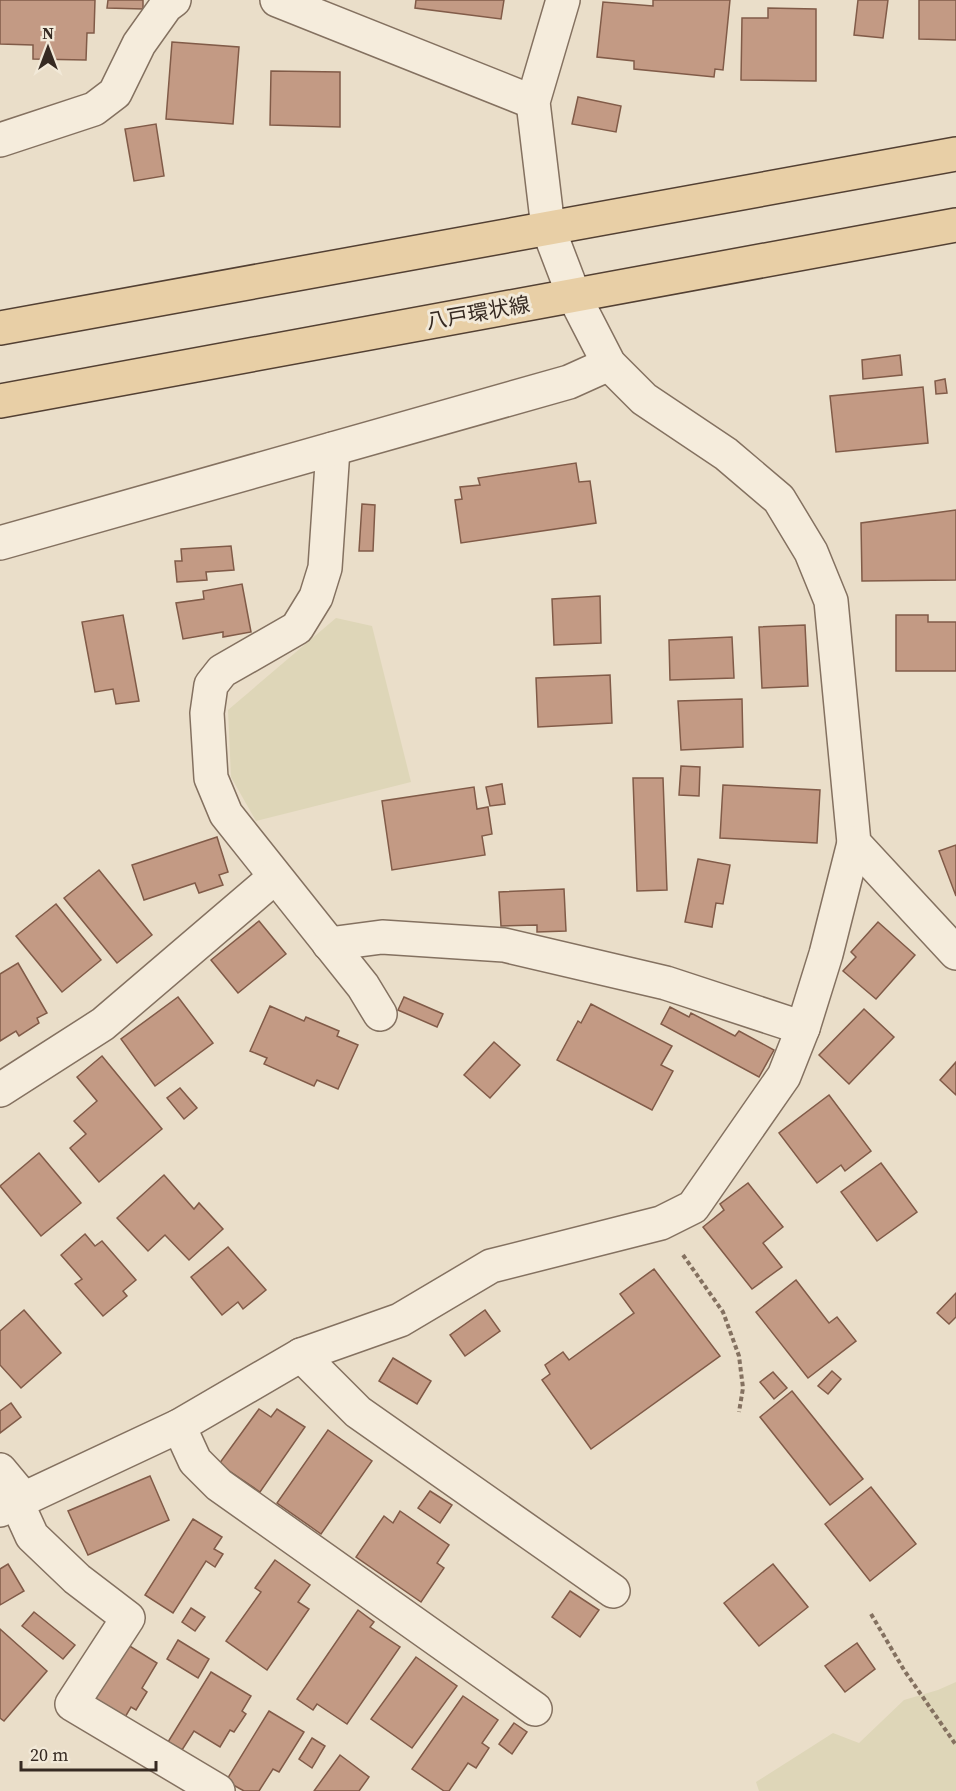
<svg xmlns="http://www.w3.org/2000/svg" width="956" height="1791" font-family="'Source Serif 4','Noto Sans JP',serif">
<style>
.farmland{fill:#ded6b8}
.building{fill:#c39a84;stroke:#815b48;stroke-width:1.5}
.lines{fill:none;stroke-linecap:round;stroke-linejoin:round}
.street-casing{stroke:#847160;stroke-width:36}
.primary-casing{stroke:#534033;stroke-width:36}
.path{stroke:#847160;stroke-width:4;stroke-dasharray:4.5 3;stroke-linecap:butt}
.street{stroke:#f5ecdc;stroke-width:33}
.primary{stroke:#e8cfa6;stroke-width:33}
.labels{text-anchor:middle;stroke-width:6;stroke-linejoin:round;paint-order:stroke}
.street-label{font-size:21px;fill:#362a22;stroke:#f2e9d8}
</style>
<rect width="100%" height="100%" fill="#eadec9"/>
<g class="farmland">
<path d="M 336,618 L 372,626 L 411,782 L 256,821 L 231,777 L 228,710 Z"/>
<path d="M 956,1682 L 956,1791 L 759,1791 L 756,1782 L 833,1733 L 859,1743 L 904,1700 L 938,1690 Z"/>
</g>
<g class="building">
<path d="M 0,0 L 95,0 L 94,33 L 87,33 L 86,60 L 33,59 L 33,45 L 0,44 Z"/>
<path d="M 108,0 L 143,0 L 143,9 L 107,8 Z"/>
<path d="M 416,0 L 504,0 L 501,19 L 415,8 Z"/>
<path d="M 653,0 L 730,0 L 723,70 L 715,69 L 714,77 L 634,69 L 634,61 L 597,57 L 603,2 L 653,6 Z"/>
<path d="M 858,0 L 888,0 L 883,38 L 854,35 Z"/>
<path d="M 919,0 L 956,0 L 956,40 L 919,39 Z"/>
<path d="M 768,8 L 816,9 L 816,81 L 741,80 L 742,18 L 768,18 Z"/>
<path d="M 172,42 L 239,47 L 233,124 L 166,119 Z"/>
<path d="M 271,71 L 340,72 L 340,127 L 270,125 Z"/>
<path d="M 578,97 L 621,106 L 616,132 L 572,124 Z"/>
<path d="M 156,124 L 164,176 L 134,181 L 125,129 Z"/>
<path d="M 900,355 L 902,375 L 863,379 L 862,360 Z"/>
<path d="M 945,379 L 947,393 L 936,394 L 935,381 Z"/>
<path d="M 923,387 L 928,443 L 836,452 L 830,396 Z"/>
<path d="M 576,463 L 579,482 L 590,481 L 596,523 L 461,543 L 455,500 L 462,499 L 460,487 L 480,485 L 478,478 Z"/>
<path d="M 362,504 L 375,505 L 373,551 L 359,551 Z"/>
<path d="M 956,510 L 956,580 L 862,581 L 861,523 Z"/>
<path d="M 231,546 L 234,570 L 206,572 L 207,580 L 177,582 L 175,561 L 182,561 L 181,549 Z"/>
<path d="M 242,584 L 251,632 L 223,637 L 223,632 L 183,639 L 176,603 L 204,599 L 203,591 Z"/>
<path d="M 600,596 L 601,643 L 554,645 L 552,599 Z"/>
<path d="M 123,615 L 139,701 L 116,704 L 113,689 L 95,692 L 82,622 Z"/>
<path d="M 896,615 L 928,615 L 928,622 L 956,622 L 956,671 L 896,671 Z"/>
<path d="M 805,625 L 808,686 L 762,688 L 759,627 Z"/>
<path d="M 732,637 L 734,678 L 670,680 L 669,640 Z"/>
<path d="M 610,675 L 612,723 L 538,727 L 536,678 Z"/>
<path d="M 742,699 L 743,747 L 681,750 L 678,701 Z"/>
<path d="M 681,766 L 700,767 L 699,796 L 679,795 Z"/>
<path d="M 633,778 L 663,778 L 667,890 L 637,891 Z"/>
<path d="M 502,784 L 505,804 L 490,806 L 486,787 Z"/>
<path d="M 723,785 L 820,790 L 817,843 L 720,838 Z"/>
<path d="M 474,787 L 477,809 L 488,807 L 492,834 L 482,836 L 485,855 L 392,870 L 382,801 Z"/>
<path d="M 217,837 L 228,872 L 219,875 L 223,885 L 199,893 L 195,883 L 144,900 L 132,865 Z"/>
<path d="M 956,845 L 956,896 L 939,851 Z"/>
<path d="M 698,859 L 730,865 L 723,904 L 716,903 L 712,927 L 685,922 Z"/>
<path d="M 99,870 L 152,935 L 117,963 L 64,898 Z"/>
<path d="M 564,889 L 566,931 L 537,932 L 537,925 L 501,926 L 499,892 Z"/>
<path d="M 56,904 L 101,960 L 62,992 L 16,936 Z"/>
<path d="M 259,921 L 286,954 L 238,993 L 211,960 Z"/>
<path d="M 878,922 L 915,955 L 876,999 L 843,971 L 856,957 L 851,952 Z"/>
<path d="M 18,963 L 47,1013 L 37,1018 L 39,1023 L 19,1036 L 16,1031 L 0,1041 L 0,974 Z"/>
<path d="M 178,997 L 213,1043 L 155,1086 L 121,1039 Z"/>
<path d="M 404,997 L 443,1014 L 437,1027 L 398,1010 Z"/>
<path d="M 591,1004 L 672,1046 L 661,1065 L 673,1071 L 652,1110 L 557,1060 L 578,1021 L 581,1023 Z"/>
<path d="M 270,1006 L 304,1021 L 306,1017 L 339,1031 L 337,1036 L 358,1045 L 338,1089 L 317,1080 L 314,1086 L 264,1064 L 267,1058 L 250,1051 Z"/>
<path d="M 670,1007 L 689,1017 L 691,1013 L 735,1036 L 739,1031 L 774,1050 L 759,1077 L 661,1024 Z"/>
<path d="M 864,1009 L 894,1037 L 849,1084 L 819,1055 Z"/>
<path d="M 494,1042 L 520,1065 L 490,1098 L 464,1075 Z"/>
<path d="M 102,1056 L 162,1129 L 99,1182 L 70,1148 L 86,1134 L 74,1121 L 97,1101 L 77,1077 Z"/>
<path d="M 956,1062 L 956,1095 L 940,1080 Z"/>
<path d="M 180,1088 L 197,1108 L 184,1119 L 167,1098 Z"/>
<path d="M 829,1095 L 871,1151 L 845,1171 L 841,1165 L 817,1183 L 779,1133 Z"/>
<path d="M 39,1153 L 81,1203 L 41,1236 L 0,1186 Z"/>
<path d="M 881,1163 L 917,1212 L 877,1241 L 841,1192 Z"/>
<path d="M 164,1175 L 194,1209 L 199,1203 L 223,1229 L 189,1260 L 165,1235 L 148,1251 L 117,1218 Z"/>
<path d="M 748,1183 L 783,1227 L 763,1243 L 782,1267 L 752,1289 L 703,1227 L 724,1210 L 720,1204 Z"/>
<path d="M 85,1234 L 95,1246 L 102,1241 L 136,1280 L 123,1291 L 127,1296 L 103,1316 L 75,1284 L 82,1279 L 61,1255 Z"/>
<path d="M 228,1247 L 266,1290 L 243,1309 L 238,1302 L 222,1315 L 191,1277 Z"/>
<path d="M 654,1269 L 720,1356 L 591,1449 L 542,1380 L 550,1374 L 545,1365 L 563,1352 L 569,1360 L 634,1313 L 620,1294 Z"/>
<path d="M 796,1280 L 829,1323 L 837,1317 L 856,1341 L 808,1378 L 756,1312 Z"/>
<path d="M 956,1293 L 956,1317 L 949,1324 L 937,1313 Z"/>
<path d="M 24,1310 L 61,1353 L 21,1388 L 0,1365 L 0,1331 Z"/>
<path d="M 485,1310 L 500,1331 L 465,1356 L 450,1335 Z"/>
<path d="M 393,1358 L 431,1381 L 417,1404 L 379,1381 Z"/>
<path d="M 832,1371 L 841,1379 L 828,1394 L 818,1386 Z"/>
<path d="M 773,1372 L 787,1388 L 774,1399 L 760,1382 Z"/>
<path d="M 792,1391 L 863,1479 L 830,1505 L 760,1417 Z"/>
<path d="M 11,1403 L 21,1417 L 0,1433 L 0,1411 Z"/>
<path d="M 259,1409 L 271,1417 L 277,1409 L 305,1427 L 260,1492 L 219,1464 Z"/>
<path d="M 328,1430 L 372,1461 L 321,1534 L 277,1503 Z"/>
<path d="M 150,1476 L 169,1520 L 88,1555 L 68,1511 Z"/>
<path d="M 871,1487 L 916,1544 L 870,1581 L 825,1524 Z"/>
<path d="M 430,1491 L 452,1505 L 440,1523 L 418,1508 Z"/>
<path d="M 400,1511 L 449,1545 L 437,1563 L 444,1568 L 421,1602 L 356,1557 L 384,1516 L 393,1523 Z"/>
<path d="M 193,1519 L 222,1537 L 214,1549 L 223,1554 L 215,1567 L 206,1561 L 173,1613 L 145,1595 Z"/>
<path d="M 275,1560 L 310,1585 L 298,1602 L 309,1609 L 267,1670 L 226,1641 L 261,1592 L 255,1588 Z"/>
<path d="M 8,1564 L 24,1591 L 0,1605 L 0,1569 Z"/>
<path d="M 773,1564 L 808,1607 L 759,1646 L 724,1603 Z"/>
<path d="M 570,1591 L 599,1610 L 580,1637 L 552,1617 Z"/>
<path d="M 191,1608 L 205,1617 L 195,1631 L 182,1622 Z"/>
<path d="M 358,1610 L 374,1622 L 370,1627 L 400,1647 L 347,1724 L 317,1704 L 313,1710 L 297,1699 Z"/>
<path d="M 34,1612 L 75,1645 L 63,1659 L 22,1626 Z"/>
<path d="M 0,1629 L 47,1671 L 4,1721 L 0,1718 Z"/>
<path d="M 178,1640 L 209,1659 L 198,1678 L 167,1659 Z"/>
<path d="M 857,1643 L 875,1669 L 845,1692 L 825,1666 Z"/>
<path d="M 128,1645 L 157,1663 L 142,1688 L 147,1692 L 136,1710 L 131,1707 L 124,1719 L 94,1701 Z"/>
<path d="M 416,1657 L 457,1686 L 412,1748 L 371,1719 Z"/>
<path d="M 211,1672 L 251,1696 L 242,1711 L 246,1714 L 234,1732 L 230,1730 L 220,1747 L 194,1731 L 182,1750 L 168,1742 Z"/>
<path d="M 463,1696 L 498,1720 L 482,1743 L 489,1748 L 476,1768 L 468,1763 L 449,1791 L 444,1791 L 412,1769 Z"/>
<path d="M 269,1711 L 304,1732 L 279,1772 L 273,1769 L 259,1791 L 244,1791 L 226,1781 Z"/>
<path d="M 514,1723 L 527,1732 L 512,1754 L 499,1744 Z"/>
<path d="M 312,1738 L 325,1746 L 312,1768 L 299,1759 Z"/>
<path d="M 340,1755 L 369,1777 L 359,1791 L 314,1791 Z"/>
</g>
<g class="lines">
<g class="street-casing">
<g id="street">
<path d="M 277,0 L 533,102"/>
<path d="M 563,0 L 533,102 L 548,228 L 574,296 L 609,364 L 644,399 L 726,454 L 779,499 L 811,552 L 831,601 L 854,843 L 956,953"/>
<path d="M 0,140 L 94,109 L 115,93 L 139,44 L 166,6 L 174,0"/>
<path d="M 333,449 L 325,568 L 316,597 L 297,628 L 222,671 L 211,685 L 207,713 L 211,778 L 226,814 L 363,986 L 380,1014"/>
<path d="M 0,543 L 569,382 L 609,364"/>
<path d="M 329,944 L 382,937 L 504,945 L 666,983 L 803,1028"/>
<path d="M 0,1090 L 103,1024 L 275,877"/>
<path d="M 301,1355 L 358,1412 L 613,1591"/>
<path d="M 179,1426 L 195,1461 L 219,1485 L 535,1709"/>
<path d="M 0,1470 L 25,1500"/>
<path d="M 17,1503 L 32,1536 L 77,1579 L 128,1618 L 72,1704 L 218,1791"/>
<path d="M 0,1510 L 179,1426 L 301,1355 L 400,1320 L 491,1266 L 661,1223 L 693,1207 L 784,1076 L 803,1028 L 826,954 L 854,843"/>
</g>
</g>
<g class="primary-casing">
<g id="primary">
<path d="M 0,328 L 956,154"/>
<path d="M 0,401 L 956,225"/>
</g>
</g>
<g class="path">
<path d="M 683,1255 L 723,1312 L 739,1356 L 743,1388 L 739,1412"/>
<path d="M 871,1614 L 904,1670 L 956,1745"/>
</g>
<use href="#street" class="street"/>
<use href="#primary" class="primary"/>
</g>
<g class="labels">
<g class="street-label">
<text transform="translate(478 313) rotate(-10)" y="7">八戸環状線</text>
</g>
</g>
<g transform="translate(48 48)" stroke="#f2e9d8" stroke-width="4.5" paint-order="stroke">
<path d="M0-4.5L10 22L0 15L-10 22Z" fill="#362a22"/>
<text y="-9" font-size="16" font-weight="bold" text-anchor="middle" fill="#362a22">N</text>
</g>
<path d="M21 1761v9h135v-9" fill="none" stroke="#362a22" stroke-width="3"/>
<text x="30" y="1761" font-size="18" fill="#362a22" stroke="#f2e9d8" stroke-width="4.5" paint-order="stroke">20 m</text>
</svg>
